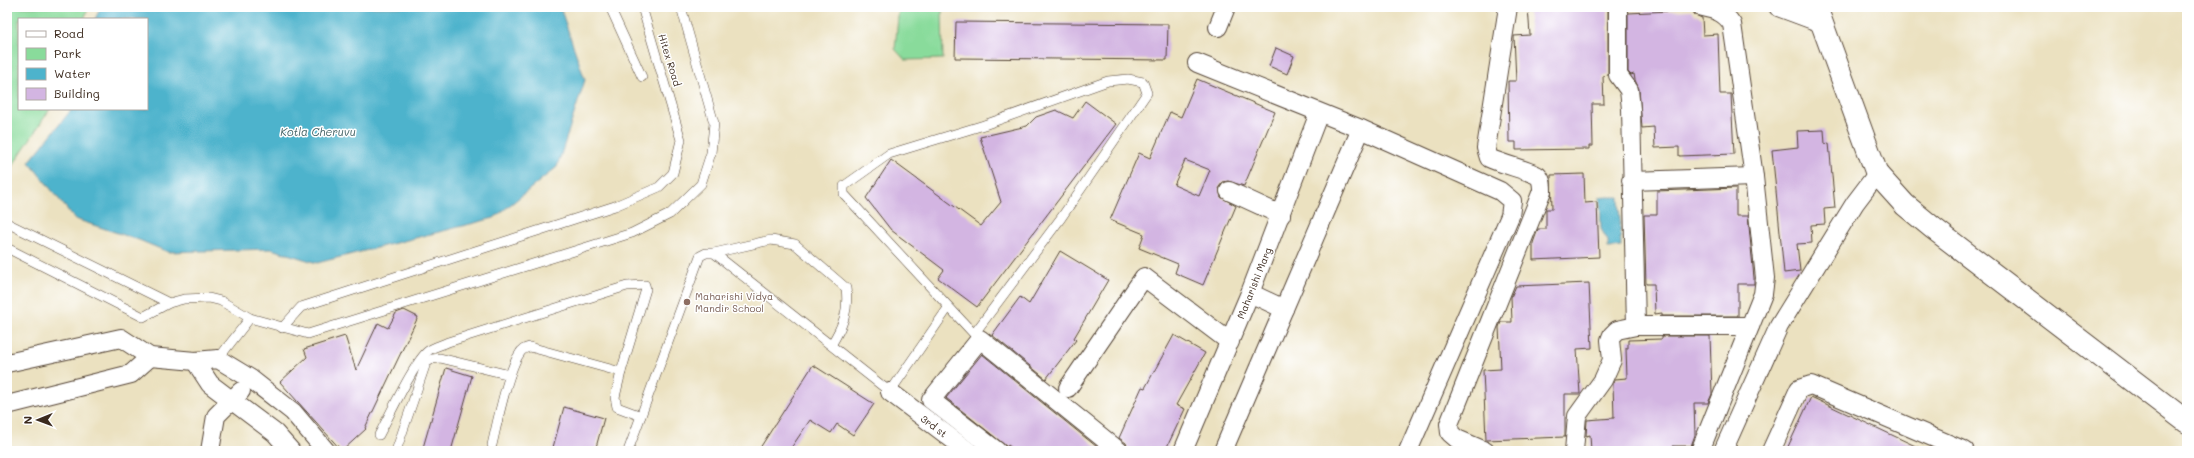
<svg xmlns="http://www.w3.org/2000/svg" width="2194" height="458" font-family="Mali,sans-serif">
<style>
.green{fill:#89db9b;stroke:#62825c}
.water{fill:#4db3cc;stroke:#446e75}
.building{fill:#d3b5e2;fill-rule:evenodd}
.lines{fill:none;stroke-linecap:round;stroke-linejoin:round}
.service-casing{stroke:#554536;stroke-width:10}
.minor-casing{stroke:#554536;stroke-width:20}
.tertiary-casing{stroke:#554536;stroke-width:24}
.service{stroke:#fff;stroke-width:9}
.minor{stroke:#fff;stroke-width:18}
.tertiary{stroke:#fff;stroke-width:22}
.education-dot{fill:#8d6e63;stroke:#fff;stroke-width:1.5}
.labels{text-anchor:middle;stroke-width:3;stroke-linejoin:round;paint-order:stroke}
.street-label{font-size:10px;fill:#3b2a1e;stroke:#fff}
.education-label{font-size:10px;fill:#785e54;stroke:#fff;text-anchor:start}
.water-label{font-size:11px;font-style:italic;fill:#426164;stroke:#fff}
</style>
<rect width="100%" height="100%" fill="#fff"/>
<filter id="ink" filterUnits="userSpaceOnUse"><feTurbulence type="fractalNoise" baseFrequency=".025" numOctaves="2"/><feDisplacementMap in="SourceGraphic" scale="8" xChannelSelector="R" yChannelSelector="G"/><feConvolveMatrix kernelMatrix="1 2 1 2 8 2 1 2 1" color-interpolation-filters="sRGB"/></filter>
<filter id="wash" filterUnits="userSpaceOnUse"><feTurbulence type="fractalNoise" baseFrequency=".012" numOctaves="4" result="noise"/><feDisplacementMap in="SourceGraphic" scale="16" xChannelSelector="R" yChannelSelector="G"/><feGaussianBlur stdDeviation="0.9" result="paint"/><feColorMatrix in="noise" values="0 0 0 0 0 0 0 0 0 0 0 0 0 0 0 0 0 1.4 0 .05"/><feComposite in="paint" operator="in"/></filter>
<g filter="url(#wash)">
<rect width="100%" height="100%" fill="#ebe1c0"/>
<g class="green">
<path d="M 7,7 L 89,7 L 84,19 L 19,19 L 19,109 L 50,109 L 11,168 L 7,167 Z"/>
<path d="M 899,7 L 942,7 L 943,59 L 905,60 L 895,49 Z"/>
</g>
<g class="water">
<path d="M 101,7 L 560,7 L 585,80 L 557,167 L 494,218 L 317,263 L 271,249 L 168,252 L 139,240 L 75,219 L 29,162 L 72,109 L 147,109 L 147,19 L 95,19 Z"/>
<path d="M 1600,197 L 1619,197 L 1621,247 L 1608,248 L 1608,241 L 1601,229 Z"/>
</g>
<g id="blocks">
<g class="building">
<path d="M 1528,7 L 1608,7 L 1608,75 L 1603,76 L 1604,104 L 1592,104 L 1593,146 L 1589,146 L 1589,149 L 1516,150 L 1516,142 L 1509,142 L 1508,81 L 1516,81 L 1514,36 L 1530,35 Z"/>
<path d="M 1692,10 L 1695,15 L 1702,18 L 1703,35 L 1718,34 L 1720,94 L 1731,94 L 1734,154 L 1679,156 L 1679,147 L 1655,148 L 1654,127 L 1642,128 L 1639,89 L 1635,80 L 1634,74 L 1631,75 L 1628,72 L 1628,13 Z"/>
<path d="M 956,22 L 1168,24 L 1167,60 L 955,58 Z"/>
<path d="M 1276,48 L 1294,56 L 1287,74 L 1269,66 Z"/>
<path d="M 1197,79 L 1275,112 L 1244,186 L 1228,181 L 1223,182 L 1219,187 L 1221,197 L 1236,206 L 1203,285 L 1175,273 L 1178,264 L 1139,248 L 1144,234 L 1110,220 L 1139,153 L 1150,158 L 1170,112 L 1181,117 ZM 1185,160 L 1210,170 L 1199,196 L 1174,185 Z"/>
<path d="M 1085,101 L 1116,124 L 977,307 L 938,278 L 944,270 L 891,230 L 866,198 L 891,160 L 981,226 L 1001,202 L 980,137 L 1027,126 L 1036,117 L 1056,110 L 1073,118 Z"/>
<path d="M 1824,130 L 1825,144 L 1829,143 L 1835,208 L 1824,209 L 1825,224 L 1811,225 L 1812,243 L 1797,244 L 1800,271 L 1784,273 L 1772,150 L 1798,147 L 1797,131 Z"/>
<path d="M 1584,174 L 1585,203 L 1597,202 L 1599,257 L 1533,260 L 1533,243 L 1538,229 L 1546,229 L 1546,209 L 1552,209 L 1551,175 Z"/>
<path d="M 1736,188 L 1736,216 L 1748,216 L 1754,278 L 1754,284 L 1738,284 L 1738,316 L 1662,316 L 1662,313 L 1655,314 L 1654,284 L 1646,284 L 1644,215 L 1657,215 L 1657,191 Z"/>
<path d="M 1060,251 L 1108,280 L 1074,338 L 1076,340 L 1046,379 L 992,335 L 1020,297 L 1029,304 Z"/>
<path d="M 1589,283 L 1592,348 L 1577,349 L 1580,394 L 1565,394 L 1565,437 L 1486,440 L 1483,370 L 1501,369 L 1499,327 L 1501,322 L 1512,322 L 1511,297 L 1516,286 Z"/>
<path d="M 404,310 L 418,317 L 365,428 L 366,429 L 342,451 L 280,382 L 307,357 L 304,349 L 345,336 L 356,370 L 378,323 L 388,328 L 396,313 Z"/>
<path d="M 1174,335 L 1205,353 L 1176,405 L 1185,409 L 1165,451 L 1129,451 L 1126,443 L 1119,438 L 1142,387 L 1145,388 Z"/>
<path d="M 1662,336 L 1710,336 L 1712,394 L 1708,403 L 1694,403 L 1695,435 L 1691,446 L 1673,446 L 1674,451 L 1591,451 L 1590,435 L 1586,436 L 1587,420 L 1614,418 L 1613,383 L 1615,379 L 1627,378 L 1626,348 L 1628,348 L 1628,340 L 1662,339 Z"/>
<path d="M 982,354 L 1102,451 L 1016,451 L 1008,445 L 1007,447 L 946,398 Z"/>
<path d="M 813,365 L 874,404 L 853,435 L 837,424 L 831,433 L 810,420 L 789,451 L 758,451 Z"/>
<path d="M 446,368 L 472,376 L 451,451 L 422,451 Z"/>
<path d="M 1811,397 L 1926,451 L 1786,451 Z"/>
<path d="M 564,407 L 604,418 L 595,451 L 552,451 Z"/>
</g>
</g>
</g>
<g filter="url(#ink)">
<use href="#blocks" fill-opacity="0" stroke="#554536" stroke-width="1"/>
<g class="lines">
<g class="service-casing">
<g id="service">
<path d="M 610,7 L 642,77"/>
<path d="M 1128,79 L 1143,82 L 1147,93 L 1061,218 L 974,334 L 844,194 L 844,186 L 889,154 L 984,125 L 1108,81 Z"/>
<path d="M 7,223 L 169,303"/>
<path d="M 7,248 L 143,317 L 169,303 L 184,299 L 209,298 L 221,301 L 250,318 L 308,334 L 632,233 L 670,214 L 701,184 L 711,153 L 714,123 L 681,7"/>
<path d="M 714,253 L 771,240 L 795,244 L 846,288 C 849,311 843,326 831,345"/>
<path d="M 282,328 L 301,307 L 615,206 L 659,187 L 673,173 L 681,140 L 642,7"/>
<path d="M 218,359 L 250,318"/>
<path d="M 621,372 L 615,397 L 617,407 L 641,416"/>
<path d="M 379,435 C 389,417 414,362 428,351 C 433,347 442,345 448,342 L 627,286 L 645,285 L 646,289 L 621,372 L 530,347 C 525,348 522,349 520,353 C 508,369 497,424 492,445"/>
<path d="M 396,451 L 426,363 L 432,359 L 440,358 L 510,375"/>
<path d="M 628,451 L 700,256 L 706,253 L 714,253 L 890,392 L 948,308"/>
</g>
</g>
<g class="minor-casing">
<g id="minor">
<path d="M 1778,7 L 1821,23"/>
<path d="M 1218,27 L 1226,7"/>
<path d="M 1197,63 L 1361,129 L 1500,191 L 1512,201 L 1510,216 L 1408,451"/>
<path d="M 1631,181 L 1754,177"/>
<path d="M 1229,191 L 1281,215"/>
<path d="M 1250,293 L 1284,309"/>
<path d="M 1636,326 L 1750,326"/>
<path d="M 195,361 L 210,384 L 275,433 L 291,451"/>
<path d="M 7,363 L 121,338 L 150,357 L 195,361 L 218,359 L 251,379 L 293,412 L 326,451"/>
<path d="M 1068,388 L 1144,277 L 1230,342"/>
<path d="M 890,392 L 968,451"/>
<path d="M 7,405 L 131,374 L 150,357"/>
<path d="M 210,451 L 216,416 L 241,391"/>
<path d="M 997,451 L 931,400 L 980,339 L 1119,451"/>
<path d="M 1183,451 L 1250,293 L 1319,113"/>
<path d="M 1223,451 L 1361,129"/>
<path d="M 1485,451 L 1457,439 L 1450,433 L 1449,424 L 1542,191 C 1542,186 1542,180 1538,176 C 1531,171 1501,164 1489,158 L 1486,148 L 1508,7"/>
<path d="M 1574,451 L 1577,416 L 1603,380 L 1612,360 L 1610,340 L 1612,335 L 1617,330 L 1636,326 L 1631,109 L 1629,90 L 1618,75 L 1618,7"/>
<path d="M 1700,451 L 1763,294 L 1765,278 L 1754,177 L 1732,24 C 1724,12 1716,10 1702,7"/>
<path d="M 1723,451 L 1779,326 L 1855,203 L 1877,174"/>
<path d="M 1771,451 L 1799,389 L 1811,385 L 1965,451"/>
</g>
</g>
<g class="tertiary-casing">
<path id="tertiary" d="M 1816,7 L 1877,174 L 1905,205 L 1933,228 L 2187,422"/>
</g>
<use href="#service" class="service"/>
<use href="#minor" class="minor"/>
<use href="#tertiary" class="tertiary"/>
</g>
</g>
<circle class="education-dot" cx="687" cy="302" r="4"/>
<g class="labels">
<g class="street-label">
<text transform="translate(670 60) rotate(73)" y="4">Hitex Road</text>
<text transform="translate(1254 283) rotate(-68)" y="4">Maharishi Marg</text>
<text transform="translate(934 426) rotate(37)" y="4">3rd st</text>
</g>
<g class="education-label">
<text x="695" y="300">Maharishi Vidya<tspan x="695" dy="12">Mandir School</tspan></text>
</g>
<g class="water-label">
<text x="318" y="136">Kotla Cheruvu</text>
</g>
</g>
<rect width="2194" height="458" fill="none" stroke="#fff" stroke-width="24"/>
<rect x="18" y="18" width="130" height="92" fill="#ffffff" stroke="#b1aaa5"/>
<rect x="26" y="31" width="20" height="6" fill="#ffffff" stroke="#b1aaa5"/>
<text x="54" y="38" font-size="12" fill="#3b2a1e">Road</text>
<rect x="26" y="48" width="20" height="12" fill="#89db9b" stroke="#b1aaa5"/>
<text x="54" y="58" font-size="12" fill="#3b2a1e">Park</text>
<rect x="26" y="68" width="20" height="12" fill="#4db3cc" stroke="#b1aaa5"/>
<text x="54" y="78" font-size="12" fill="#3b2a1e">Water</text>
<rect x="26" y="88" width="20" height="12" fill="#d3b5e2" stroke="#b1aaa5"/>
<text x="54" y="98" font-size="12" fill="#3b2a1e">Building</text>
<g transform="translate(38 420) rotate(269)" stroke="#ffffff" stroke-width="3" paint-order="stroke">
<path d="M0-3L7 15L0 10L-7 15Z" fill="#3b2a1e"/>
<text y="-6" font-size="11" font-weight="bold" text-anchor="middle" fill="#3b2a1e">N</text>
</g>
</svg>
